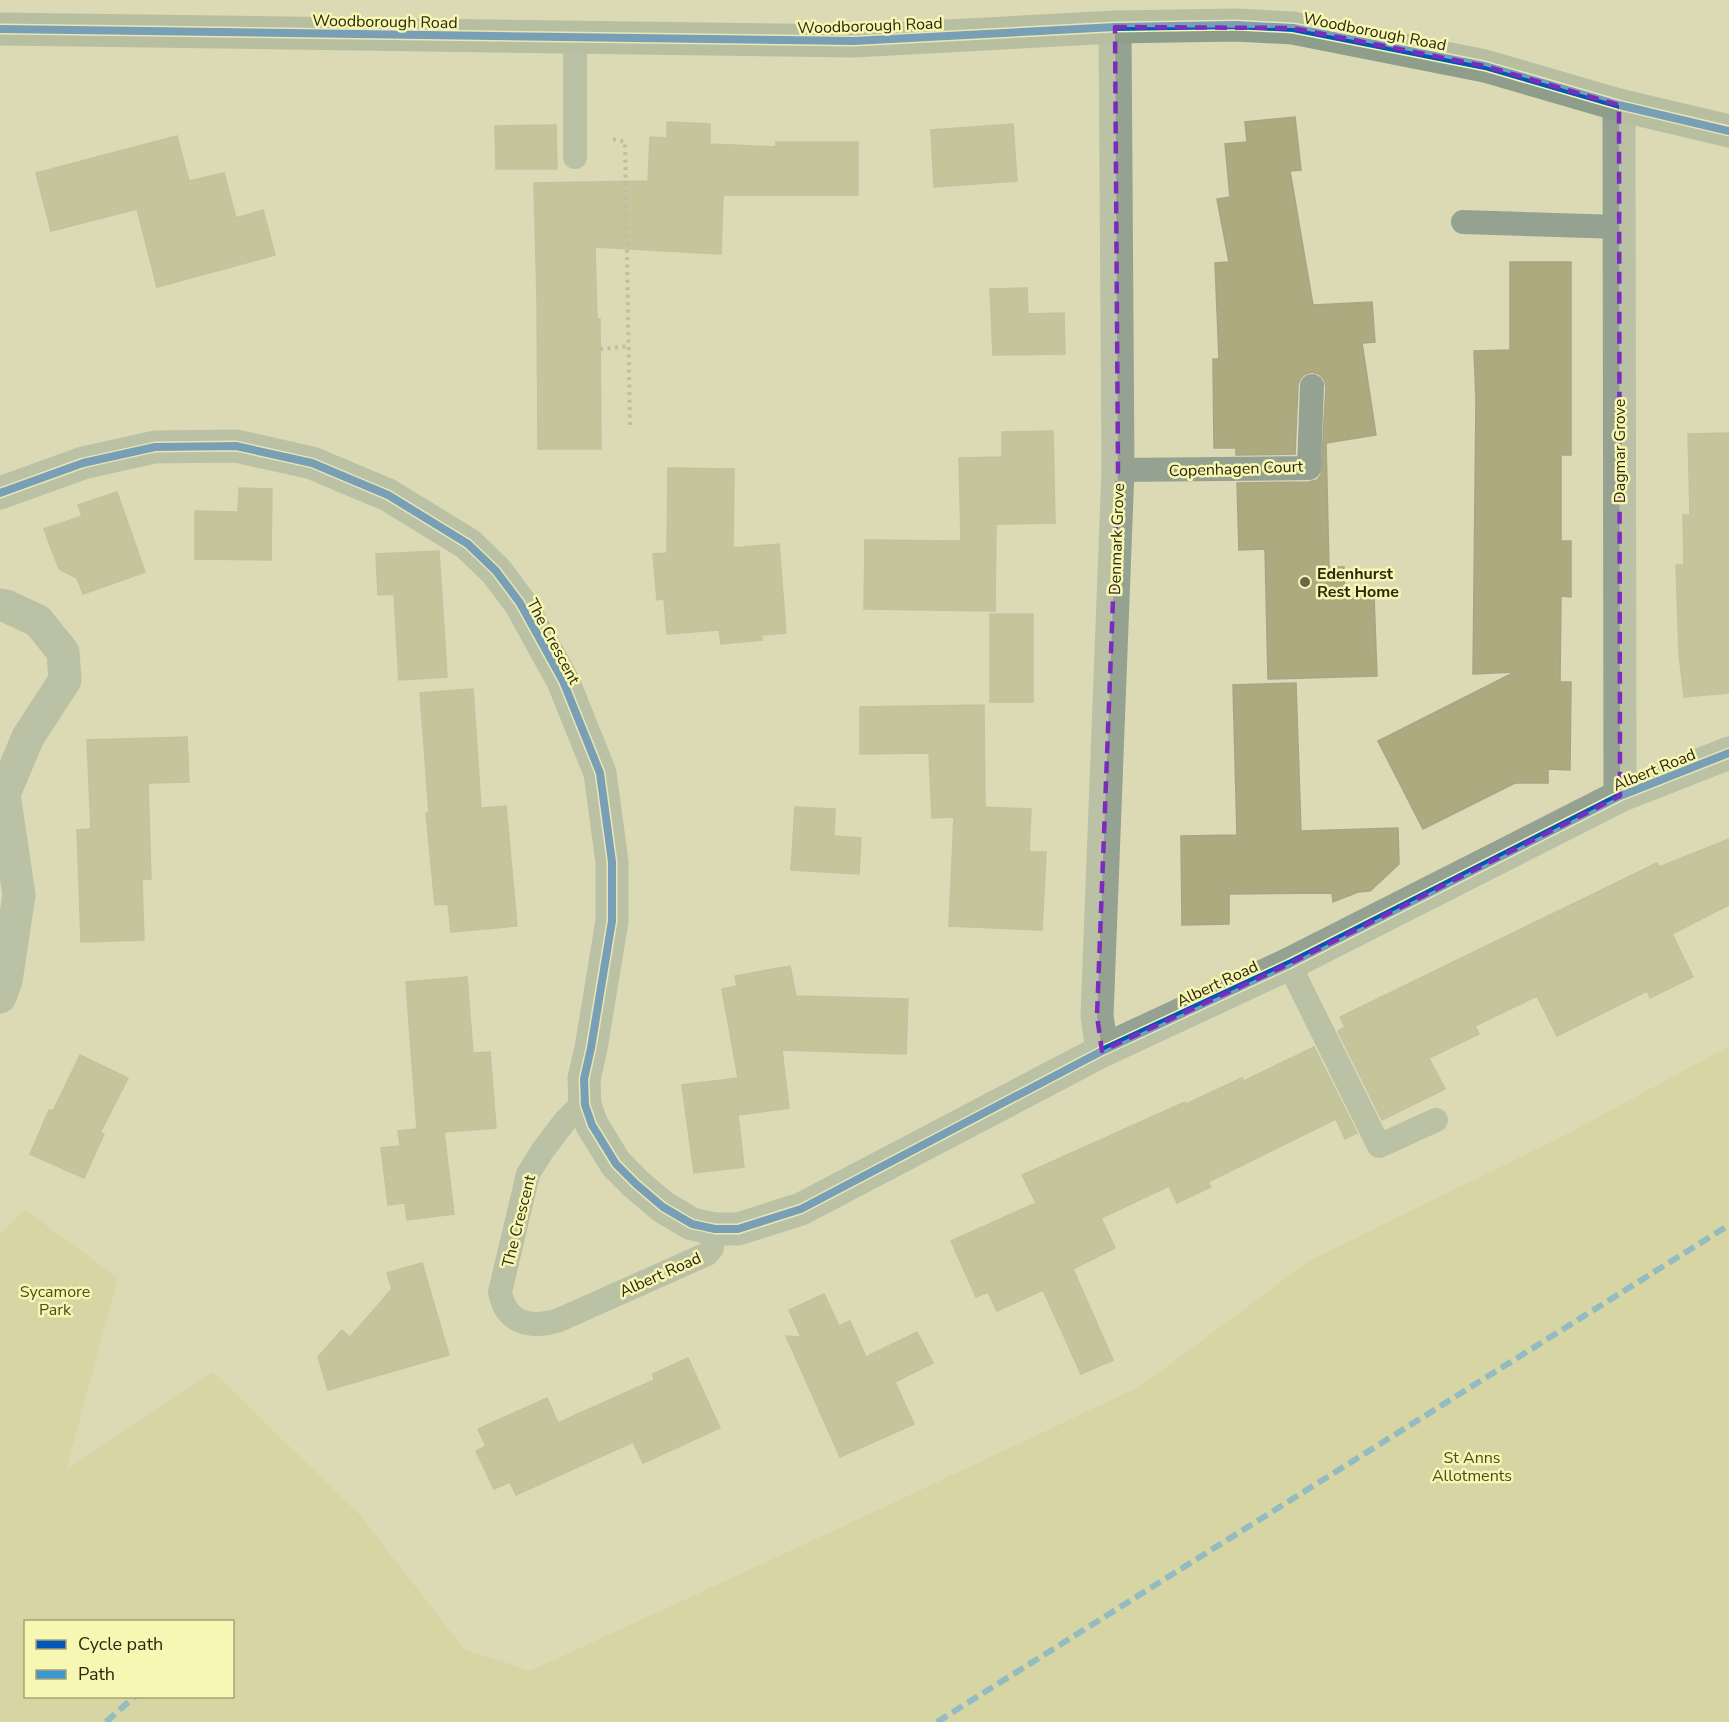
<svg xmlns="http://www.w3.org/2000/svg" width="1729" height="1722" font-family="'Nunito Sans',sans-serif">
<style>
.green{fill:#d0ce8e;fill-rule:evenodd}
.building{fill:#acaa7e;stroke:#a6a588;stroke-width:1.5}
.lines{fill:none;stroke-linecap:round;stroke-linejoin:round}
.path{stroke:#979f8c;stroke-width:4;stroke-dasharray:3 4.5;stroke-linecap:butt}
.service{stroke:#95a292;stroke-width:24}
.minor{stroke:#95a292;stroke-width:33}
.secondary{stroke:#8e9e8a;stroke-width:33}
.quiet{stroke:#3c96d2;stroke-width:6;stroke-dasharray:12 6;stroke-linecap:butt}
.cycleway-casing{stroke:#f8f6b3;stroke-width:11}
.cycleway{stroke:#0057b8;stroke-width:8}
.marked{fill:none;stroke:#7b2cbf;stroke-width:4.5;stroke-dasharray:12 8;stroke-linejoin:round}
.poi-dot{fill:#686748;stroke:#f8f6b3;stroke-width:2}
.labels{text-anchor:middle;stroke-width:5;stroke-linejoin:round;paint-order:stroke}
.street-label{font-size:16px;fill:#2a290e;stroke:#f8f6b3}
.poi-label{font-size:16px;font-weight:bold;fill:#2a290e;stroke:#f8f6b3;text-anchor:start}
.park-label{font-size:16px;fill:#4e4c18;stroke:#f8f6b3}
</style>
<rect width="100%" height="100%" fill="#dbdab5"/>
<path class="green" d="M 1729,1046 L 1729,1722 L 0,1722 L 0,1234 L 24,1209 L 118,1278 L 66,1470 L 213,1372 L 359,1514 L 464,1649 L 530,1671 L 846,1525 L 1141,1386 L 1307,1262 L 1571,1132 ZM 26,1622 L 232,1622 L 232,1696 L 26,1696 Z"/>
<g class="building">
<path d="M 1295,117 L 1301,170 L 1290,171 L 1313,305 L 1372,302 L 1375,342 L 1362,343 L 1376,435 L 1326,443 L 1329,567 L 1344,567 L 1345,597 L 1374,596 L 1377,676 L 1268,679 L 1265,549 L 1239,550 L 1237,483 L 1309,482 L 1317,480 L 1321,475 L 1326,387 L 1324,379 L 1319,374 L 1312,372 L 1305,374 L 1300,379 L 1298,385 L 1295,454 L 1236,455 L 1236,448 L 1214,448 L 1213,359 L 1219,359 L 1215,263 L 1229,262 L 1217,199 L 1230,197 L 1225,144 L 1247,142 L 1245,122 Z"/>
<path d="M 667,122 L 710,124 L 710,144 L 776,147 L 776,142 L 858,142 L 858,195 L 723,195 L 721,254 L 595,247 L 597,319 L 600,319 L 601,449 L 538,449 L 537,300 L 534,183 L 648,181 L 650,137 L 667,138 Z"/>
<path d="M 1013,124 L 1017,181 L 934,187 L 931,130 Z"/>
<path d="M 556,125 L 557,169 L 496,169 L 495,126 Z"/>
<path d="M 177,136 L 189,181 L 224,173 L 236,218 L 263,210 L 275,255 L 157,287 L 137,209 L 51,231 L 36,173 Z"/>
<path d="M 1510,262 L 1571,262 L 1571,455 L 1561,455 L 1561,541 L 1571,541 L 1571,597 L 1561,596 L 1560,682 L 1571,682 L 1570,770 L 1548,769 L 1548,783 L 1515,783 L 1423,829 L 1378,741 L 1515,672 L 1473,674 L 1476,399 L 1474,351 L 1510,350 Z"/>
<path d="M 1027,288 L 1028,314 L 1064,313 L 1065,354 L 993,355 L 990,289 Z"/>
<path d="M 1053,431 L 1055,523 L 996,524 L 995,611 L 864,609 L 865,540 L 961,541 L 959,458 L 1002,457 L 1002,432 Z"/>
<path d="M 1729,433 L 1729,693 L 1684,697 L 1679,654 L 1676,565 L 1684,565 L 1683,515 L 1690,515 L 1688,434 Z"/>
<path d="M 668,468 L 734,469 L 733,548 L 779,544 L 786,633 L 761,635 L 762,640 L 721,644 L 719,630 L 667,634 L 664,599 L 657,600 L 653,554 L 667,553 Z"/>
<path d="M 239,488 L 272,489 L 271,560 L 195,559 L 195,511 L 238,512 Z"/>
<path d="M 117,492 L 145,572 L 83,594 L 77,578 L 59,569 L 44,529 L 82,516 L 78,505 Z"/>
<path d="M 439,551 L 447,677 L 399,680 L 394,594 L 378,595 L 376,554 Z"/>
<rect x="990" y="614" width="43" height="88"/>
<path d="M 1296,683 L 1301,831 L 1398,828 L 1399,864 L 1370,891 L 1358,892 L 1333,902 L 1332,893 L 1229,894 L 1229,924 L 1182,925 L 1181,836 L 1237,835 L 1233,685 Z"/>
<path d="M 473,689 L 481,808 L 506,806 L 517,926 L 451,932 L 448,904 L 435,905 L 426,813 L 429,813 L 420,693 Z"/>
<path d="M 984,705 L 985,807 L 1031,809 L 1029,852 L 1046,852 L 1042,930 L 949,926 L 954,817 L 932,818 L 929,753 L 860,754 L 860,707 Z"/>
<path d="M 187,737 L 189,782 L 148,783 L 151,879 L 142,879 L 144,940 L 81,942 L 77,830 L 91,829 L 87,740 Z"/>
<path d="M 795,807 L 835,809 L 834,836 L 861,838 L 859,874 L 791,870 Z"/>
<path d="M 1729,839 L 1729,905 L 1672,934 L 1693,977 L 1650,998 L 1647,991 L 1557,1036 L 1537,996 L 1475,1026 L 1479,1034 L 1429,1058 L 1445,1089 L 1382,1120 L 1338,1031 L 1345,1027 L 1340,1017 L 1657,863 L 1659,867 Z"/>
<path d="M 790,966 L 796,996 L 908,999 L 906,1054 L 782,1050 L 789,1108 L 738,1115 L 744,1167 L 694,1173 L 682,1085 L 738,1078 L 722,989 L 737,986 L 735,976 Z"/>
<path d="M 467,977 L 473,1053 L 490,1052 L 496,1128 L 444,1132 L 454,1214 L 407,1220 L 405,1203 L 388,1205 L 381,1148 L 400,1146 L 398,1131 L 417,1129 L 406,982 Z"/>
<path d="M 1314,1047 L 1357,1133 L 1345,1139 L 1336,1119 L 1208,1182 L 1211,1187 L 1177,1203 L 1169,1186 L 1101,1218 L 1115,1248 L 1073,1269 L 1113,1360 L 1081,1374 L 1043,1290 L 997,1311 L 988,1292 L 976,1297 L 951,1241 L 1036,1203 L 1022,1175 L 1185,1102 L 1186,1104 L 1242,1078 L 1244,1081 Z"/>
<path d="M 80,1055 L 128,1078 L 100,1133 L 104,1134 L 84,1178 L 30,1154 L 49,1110 L 53,1111 Z"/>
<path d="M 422,1263 L 449,1355 L 328,1390 L 318,1357 L 342,1330 L 350,1337 L 392,1289 L 387,1273 Z"/>
<path d="M 824,1294 L 839,1326 L 850,1321 L 866,1357 L 917,1332 L 933,1363 L 895,1382 L 914,1424 L 840,1457 L 786,1336 L 801,1337 L 789,1310 Z"/>
<path d="M 688,1358 L 720,1428 L 643,1463 L 633,1442 L 516,1495 L 510,1482 L 494,1489 L 476,1451 L 486,1446 L 478,1429 L 547,1398 L 558,1423 L 654,1380 L 653,1374 Z"/>
</g>
<g class="lines">
<g class="path">
<path d="M 613,139 L 625,142 L 630,427"/>
<path d="M 600,349 L 629,346"/>
</g>
<g class="service">
<path d="M 575,37 L 575,157"/>
<path d="M 1463,222 L 1619,227"/>
<path d="M 1118,470 L 1309,468 L 1312,386"/>
<path d="M 1289,964 L 1379,1146 L 1436,1120"/>
<path d="M 585,1105 L 577,1109 L 565,1121 L 543,1150 L 528,1174 L 500,1292 C 506,1324 531,1329 559,1320 L 707,1254 L 712,1248 L 715,1229"/>
</g>
<g class="minor">
<path d="M 1619,105 L 1620,796"/>
<path d="M 0,493 L 83,463 L 155,447 L 236,446 L 312,463 L 388,495 L 468,544 L 496,571 L 520,603 L 563,681 L 600,773 L 612,862 L 612,921 L 591,1048 L 584,1079 L 585,1105 L 592,1125 L 616,1164 L 636,1184 L 663,1207 L 692,1224 L 715,1229 L 738,1229 L 801,1209 L 1102,1051 L 1289,964 L 1620,796 L 1729,753"/>
<path d="M 0,605 L 6,606 L 38,621 L 63,652 L 65,680 L 28,737 L 4,794 L 19,895 L 6,981 L 0,997"/>
<path d="M 1102,1051 L 1097,1016 L 1118,470 L 1115,27"/>
</g>
<path class="secondary" d="M 0,29 L 854,41 L 1115,27 L 1236,25 L 1293,28 L 1485,66 L 1619,105 L 1729,131"/>
<g class="quiet">
<path d="M 106,1722 L 135,1696"/>
<path d="M 937,1722 L 1729,1225"/>
</g>
<g class="cycleway-casing">
<g id="cycleway">
<path d="M 0,29 L 854,41 L 1115,27 L 1236,25 L 1293,28 L 1485,66 L 1619,105 L 1729,131"/>
<path d="M 0,493 L 83,463 L 155,447 L 236,446 L 312,463 L 388,495 L 468,544 L 496,571 L 520,603 L 563,681 L 600,773 L 612,862 L 612,921 L 591,1048 L 584,1079 L 585,1105 L 592,1125 L 616,1164 L 636,1184 L 663,1207 L 692,1224 L 715,1229 L 738,1229 L 801,1209 L 1102,1051 L 1289,964 L 1620,796 L 1729,753"/>
</g>
</g>
<use href="#cycleway" class="cycleway"/>
</g>
<path d="M0 0H1729V1722H0ZM 1115,27 L 1293,28 L 1485,66 L 1619,105 L 1620,796 L 1289,964 L 1102,1051 L 1097,1016 L 1118,470 Z" fill="#dbdab5" fill-opacity=".55" fill-rule="evenodd"/>
<path class="marked" d="M 1115,27 L 1293,28 L 1485,66 L 1619,105 L 1620,796 L 1289,964 L 1102,1051 L 1097,1016 L 1118,470 Z"/>
<circle class="poi-dot" cx="1305" cy="582" r="6"/>
<g class="labels">
<g class="street-label">
<text transform="translate(385 21) rotate(1)" y="6">Woodborough Road</text>
<text transform="translate(870 25) rotate(-2)" y="6">Woodborough Road</text>
<text transform="translate(1375 31) rotate(11)" y="6">Woodborough Road</text>
<text transform="translate(1619 451) rotate(-90)" y="6">Dagmar Grove</text>
<text transform="translate(1236 468) rotate(-2)" y="6">Copenhagen Court</text>
<text transform="translate(1116 539) rotate(-88)" y="6">Denmark Grove</text>
<text transform="translate(554 641) rotate(62)" y="6">The Crescent</text>
<text transform="translate(1654 769) rotate(-22)" y="6">Albert Road</text>
<text transform="translate(1217 983) rotate(-25)" y="6">Albert Road</text>
<text transform="translate(518 1221) rotate(-76)" y="6">The Crescent</text>
<text transform="translate(660 1274) rotate(-24)" y="6">Albert Road</text>
</g>
<g class="poi-label">
<text x="1317" y="579">Edenhurst<tspan x="1317" dy="18">Rest Home</tspan></text>
</g>
<g class="park-label">
<text x="55" y="1297">Sycamore<tspan x="55" dy="18">Park</tspan></text>
<text x="1472" y="1463">St Anns<tspan x="1472" dy="18">Allotments</tspan></text>
</g>
</g>
<rect x="24" y="1620" width="210" height="78" fill="#f8f6b3" stroke="#a6a471" stroke-width="1.5"/>
<rect x="36" y="1640" width="30" height="9" fill="#0057b8" stroke="#a6a471" stroke-width="1.5"/>
<text x="78" y="1650" font-size="18" fill="#2a290e">Cycle path</text>
<rect x="36" y="1670" width="30" height="9" fill="#3c96d2" stroke="#a6a471" stroke-width="1.5"/>
<text x="78" y="1680" font-size="18" fill="#2a290e">Path</text>
</svg>
